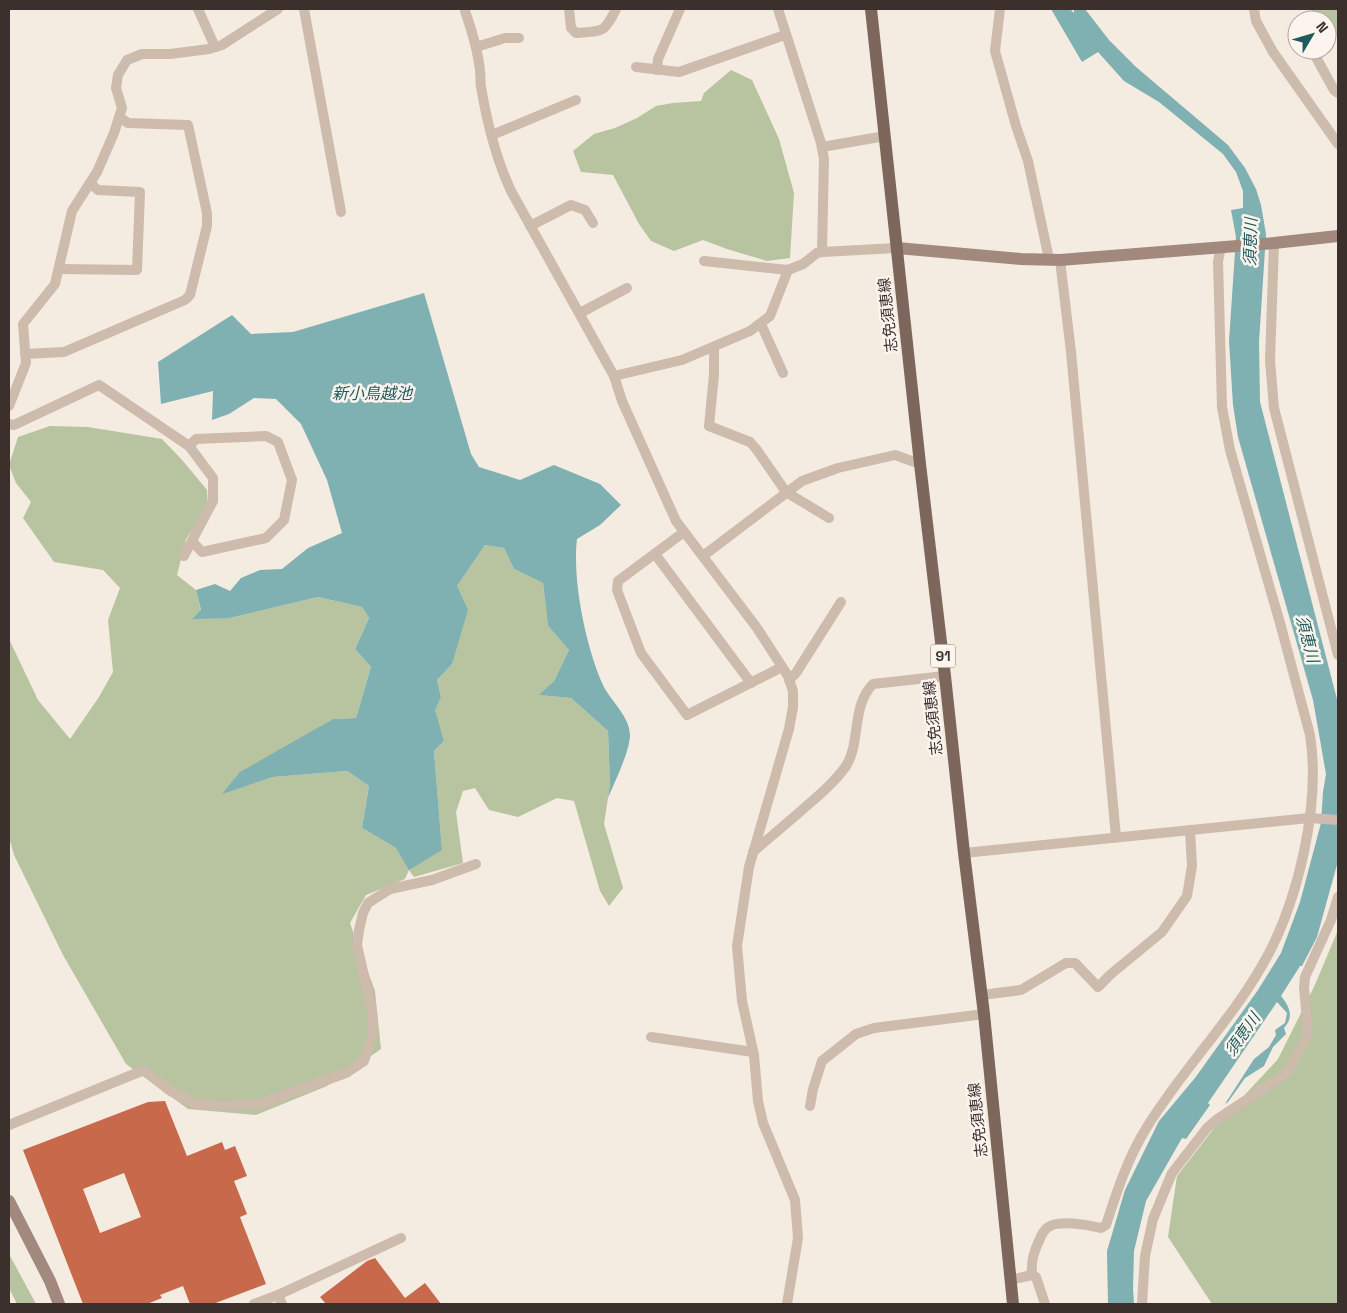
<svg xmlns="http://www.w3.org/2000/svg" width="1347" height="1313" font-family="'Space Grotesk','Noto Sans JP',sans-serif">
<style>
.green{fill:#b8c4a0}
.water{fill:#7fb0b2}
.building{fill:#c8694b;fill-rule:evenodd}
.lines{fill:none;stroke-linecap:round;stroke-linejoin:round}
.street{stroke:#cdbbac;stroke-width:10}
.secondary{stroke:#a18a7d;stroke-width:12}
.primary{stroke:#7d675c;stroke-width:12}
.labels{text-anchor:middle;stroke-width:5;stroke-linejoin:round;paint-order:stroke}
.shield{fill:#fbf5ee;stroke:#756b66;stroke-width:1}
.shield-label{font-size:14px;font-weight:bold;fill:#3b302b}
.street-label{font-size:15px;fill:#3b302b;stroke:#fbf5ee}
.water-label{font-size:16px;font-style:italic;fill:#1f5a5e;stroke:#fbf5ee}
</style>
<rect width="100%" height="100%" fill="#f4ebe1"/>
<g class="green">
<path d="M 1312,9 L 1338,9 L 1338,25 L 1327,27 L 1327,20 L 1310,20 L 1309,18 Z"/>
<path d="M 731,70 L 752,80 L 779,139 L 794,193 L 790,258 L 767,261 L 727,249 L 703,240 L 674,251 L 651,241 L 639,224 L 613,175 L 581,172 L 573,151 L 594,134 L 615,128 L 637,118 L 656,106 L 673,103 L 701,101 L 704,93 Z"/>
<path d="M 50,426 L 88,427 L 162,439 L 183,461 L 207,490 L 208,508 L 186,539 L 177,575 L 196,590 L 201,611 L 193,618 L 230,618 L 318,597 L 362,607 L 369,618 L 355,649 L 371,667 L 356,718 L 333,719 L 296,741 L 223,793 L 273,777 L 347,771 L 369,786 L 362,828 L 396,848 L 442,850 L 434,751 L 444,741 L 434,710 L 441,697 L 437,680 L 452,664 L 457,586 L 485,545 L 504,548 L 514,569 L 543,583 L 548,626 L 569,650 L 554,681 L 540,695 L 571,698 L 608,731 L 610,784 L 604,824 L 623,888 L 609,906 L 600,891 L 574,801 L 557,798 L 518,817 L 489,810 L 475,788 L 463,791 L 456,812 L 463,863 L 414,877 L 409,870 L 405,879 L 366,895 L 350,923 L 375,991 L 381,1049 L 327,1086 L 256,1115 L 188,1109 L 126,1064 L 63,955 L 14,855 L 9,837 L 9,639 L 38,700 L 70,739 L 99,697 L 113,672 L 108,620 L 120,588 L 103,570 L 54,562 L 23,518 L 31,502 L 16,483 L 9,465 L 18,437 Z"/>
<path d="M 1338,930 L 1338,1304 L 1212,1304 L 1168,1237 L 1177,1176 L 1215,1127 L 1278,1059 L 1314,987 Z"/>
<path d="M 9,1254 L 36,1304 L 17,1304 L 9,1288 Z"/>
</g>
<g class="water">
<path d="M 1051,9 L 1070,9 L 1074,13 L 1074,9 L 1085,9 L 1109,40 L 1136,67 L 1228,145 L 1245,168 L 1256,189 L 1261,205 L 1266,234 L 1259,342 L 1260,402 L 1338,703 L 1338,861 L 1317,937 L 1302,966 L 1300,966 L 1281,996 C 1290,1007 1294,1017 1284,1028 L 1286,1034 L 1273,1047 L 1264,1066 L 1245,1078 L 1228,1102 L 1225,1104 L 1254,1059 L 1269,1047 L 1276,1035 L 1275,1030 L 1285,1023 L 1287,1013 L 1277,1002 L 1208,1103 L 1210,1105 L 1186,1139 L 1182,1138 L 1146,1201 L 1134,1251 L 1133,1289 L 1134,1304 L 1108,1304 L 1107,1251 L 1125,1190 L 1159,1121 L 1195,1078 L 1258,990 L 1281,953 L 1300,902 L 1321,823 L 1323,792 L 1326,774 L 1313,700 L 1238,437 L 1233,405 L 1229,341 L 1236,237 L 1231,210 L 1243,208 L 1243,191 L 1236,172 L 1223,154 L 1159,102 L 1124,81 L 1098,52 L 1082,62 Z"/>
<path d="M 424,293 L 471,454 L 479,467 L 520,480 L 554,465 L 600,484 L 621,505 L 600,525 L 577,539 C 572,580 586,648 603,685 C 611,702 630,716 630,736 C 629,753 615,781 608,798 L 610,784 L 608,731 L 571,698 L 539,695 L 554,681 L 569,650 L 548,626 L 543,583 L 514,569 L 504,548 L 485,545 L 457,586 L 468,610 L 452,664 L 437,680 L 441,697 L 435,710 L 444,741 L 434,751 L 442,850 L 409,870 L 396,848 L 362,828 L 369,786 L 347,771 L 273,777 L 222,794 L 240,772 L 333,719 L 356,718 L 371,667 L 355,649 L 369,618 L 362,607 L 318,597 L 230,618 L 192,619 L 201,610 L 196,590 L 215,584 L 230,591 L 241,578 L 260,570 L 282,569 L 308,548 L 342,533 L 327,480 L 301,424 L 276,399 L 254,398 L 229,414 L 212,420 L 213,391 L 161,404 L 158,362 L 232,315 L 251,334 L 293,332 Z"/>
</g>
<g class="building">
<path d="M 165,1101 L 187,1156 L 222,1142 L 225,1150 L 235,1146 L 247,1176 L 234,1181 L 247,1214 L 240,1217 L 266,1284 L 213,1304 L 190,1304 L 183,1286 L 160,1295 L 162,1298 L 147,1304 L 83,1304 L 23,1150 L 148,1102 ZM 124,1173 L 141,1217 L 100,1233 L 83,1189 Z"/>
<path d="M 375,1258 L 405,1298 L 425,1283 L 441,1304 L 326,1304 L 320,1297 L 367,1261 Z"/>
</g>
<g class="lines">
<g class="street">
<path d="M 198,9 L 215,47"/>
<path d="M 304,9 L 341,212"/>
<path d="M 569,9 L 571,28 L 576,33 C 602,31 604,34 616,9"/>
<path d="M 778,9 L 821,143 L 824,159 L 822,252"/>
<path d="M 1000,9 L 995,51 L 1016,126 L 1028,161 L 1049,259"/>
<path d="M 1254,9 L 1256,21 L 1273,52 L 1338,144"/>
<path d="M 465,11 C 472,31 478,51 480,71 C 481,77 480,82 481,87 C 487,122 496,159 511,191 L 614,376 L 622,401 L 676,521 L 757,628 L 788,676 L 793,691 L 793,707 L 789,729 L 749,867 L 737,946 L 742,1001 L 754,1055 L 758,1101 L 763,1123 L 795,1200 L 798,1238 L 787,1304"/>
<path d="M 1327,32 L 1338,30"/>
<path d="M 476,47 L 505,38 L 519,38"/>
<path d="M 1312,50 L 1334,90 L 1338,93"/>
<path d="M 636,67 L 679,72 L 785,35"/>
<path d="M 657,70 L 658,59 L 680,9"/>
<path d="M 492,135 L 576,100"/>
<path d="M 822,147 L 885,136"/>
<path d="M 530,226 L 571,205 L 585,210 L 593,223"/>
<path d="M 1274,243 L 1270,361 L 1274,408 L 1338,655"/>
<path d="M 1060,260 L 1071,352 L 1116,837"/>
<path d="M 704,261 L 788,270"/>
<path d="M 59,269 L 137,270 L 140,192 L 98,190 L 90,183"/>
<path d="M 580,313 L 627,288"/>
<path d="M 761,324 L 783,373"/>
<path d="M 714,348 L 714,375 L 709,426 L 750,442 L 757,450 L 786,492 L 829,518"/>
<path d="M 25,354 L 64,352 L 185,300 L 190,295 L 207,226 L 207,213 L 188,125 L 128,123 L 119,117"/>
<path d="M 614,376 L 682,360 L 750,331 L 770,316 L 788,270 L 803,264 L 817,253 L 822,252 L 897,248"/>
<path d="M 9,406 L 26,363 L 23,324 L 55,284 L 72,211 L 97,172 L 114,133 L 122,108 L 116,88 L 118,75 L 127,60 L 142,54 L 170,54 L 209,49 L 222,45 L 278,9"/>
<path d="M 9,424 L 14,425 L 99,385 L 189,446 L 213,478 L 213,501 L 184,556"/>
<path d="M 189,446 L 196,439 L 266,436 L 278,442 L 292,480 L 284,520 L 266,538 L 202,552 L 192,541"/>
<path d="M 684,532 L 618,581 L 617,590 L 641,653 L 687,715 L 782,667"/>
<path d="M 655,554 L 751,683"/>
<path d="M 703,556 L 802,481 L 838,468 L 895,455 L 920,464"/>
<path d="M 789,680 L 796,673 L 841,602"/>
<path d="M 753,852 C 769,838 786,824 802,810 C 818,796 834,783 846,766 C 861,743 851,706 873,684 L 945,676"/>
<path d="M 964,853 L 1309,818 L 1338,820"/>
<path d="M 982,995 L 1021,990 L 1066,963 L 1075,963 L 1098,987 L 1111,974 L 1162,932 L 1187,896 L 1192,866 L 1190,830"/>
<path d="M 651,1037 L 753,1052"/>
<path d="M 810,1106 L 813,1089 L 822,1061 L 856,1034 L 874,1028 L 984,1014"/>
<path d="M 9,1125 L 144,1070 L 169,1090 L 195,1104 L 223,1106 L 260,1104 L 346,1073 L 364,1061 L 373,1034 L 372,1011 L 357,945 L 359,930 L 363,913 L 368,903 L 390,889 L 432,880 L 476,864"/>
<path d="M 1032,1275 C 1031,1262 1033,1253 1039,1241 C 1041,1236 1043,1231 1047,1228 C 1057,1219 1089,1225 1101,1228 L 1106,1225 C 1117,1191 1128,1157 1147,1127 C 1182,1070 1230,1022 1263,964 C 1298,903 1321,805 1310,735 L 1280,623 L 1230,450 L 1222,407 L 1218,261 L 1221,247"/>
<path d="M 1010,1280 L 1032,1275 L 1036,1277 L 1045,1304"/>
<path d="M 278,1295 L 401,1238"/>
<path d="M 254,1304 L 278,1295 L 282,1304"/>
<path d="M 1142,1304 L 1145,1256 L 1153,1219 L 1172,1173 L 1207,1128 L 1216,1120 L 1281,1077 L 1289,1070 L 1305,1040 L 1308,1029 L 1304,988 L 1305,977 L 1331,920 L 1338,897"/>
</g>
<g class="secondary">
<path d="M 897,248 L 1021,259 L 1060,260 L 1274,243 L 1338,236"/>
<path d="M 9,1201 L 50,1281 L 59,1304"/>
</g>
<path class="primary" d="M 871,9 L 920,464 L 945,676 L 964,853 L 984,1014 L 1013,1304"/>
</g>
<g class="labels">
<rect class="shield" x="930.5" y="644.5" width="25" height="23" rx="4"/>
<g class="shield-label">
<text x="943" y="661">91</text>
</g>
<g class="street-label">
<text transform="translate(888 315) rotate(-96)" y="5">志免須恵線</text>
<text transform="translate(933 718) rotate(-96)" y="5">志免須恵線</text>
<text transform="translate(978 1120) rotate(-96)" y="5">志免須恵線</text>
</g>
<g class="water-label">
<text transform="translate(1250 242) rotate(-89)" y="6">須恵川</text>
<text x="372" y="399">新小鳥越池</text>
<text transform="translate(1308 639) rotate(75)" y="6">須恵川</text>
<text transform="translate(1242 1034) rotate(-55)" y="6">須恵川</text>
</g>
</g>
<rect width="1347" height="1313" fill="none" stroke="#3b302b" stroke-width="20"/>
<g transform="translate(1312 35) rotate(52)"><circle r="24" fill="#fbf5ee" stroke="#aea6a0"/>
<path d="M0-4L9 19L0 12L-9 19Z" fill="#1f5a5e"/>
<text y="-8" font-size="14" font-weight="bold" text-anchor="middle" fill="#3b302b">N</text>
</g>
</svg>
